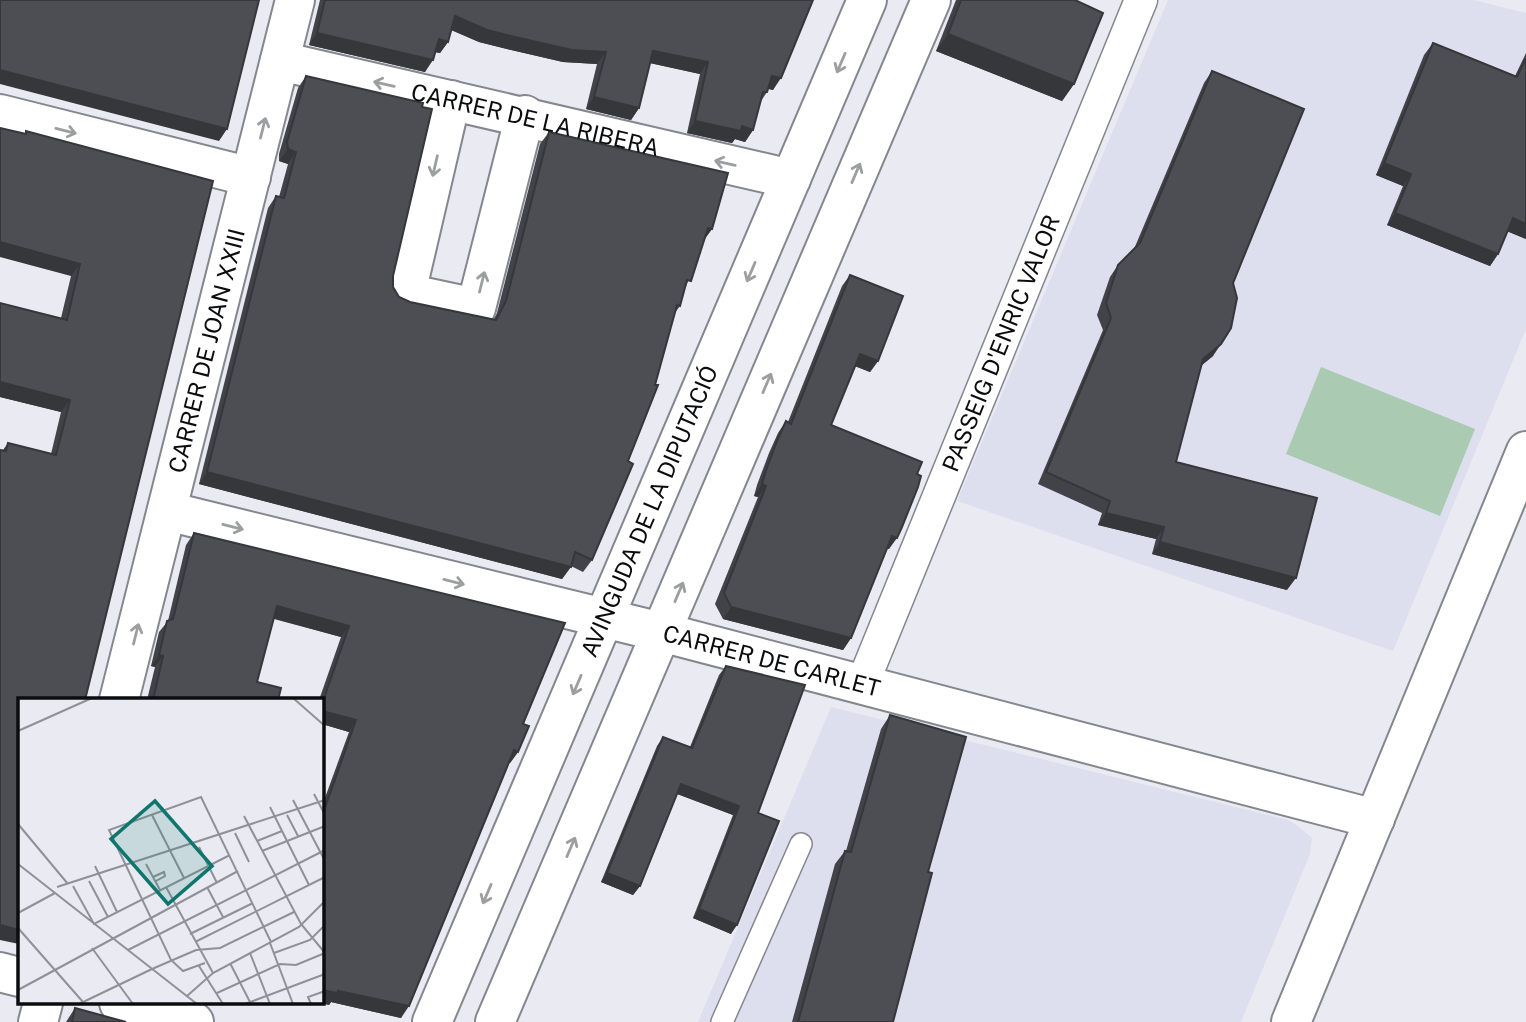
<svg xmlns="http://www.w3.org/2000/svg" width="1526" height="1022" font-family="'Public Sans',sans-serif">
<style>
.built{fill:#dddfef}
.green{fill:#aacab2}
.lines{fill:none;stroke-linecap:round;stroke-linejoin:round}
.service-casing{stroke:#85868e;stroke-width:24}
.pedestrian-casing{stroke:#85868e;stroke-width:35}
.minor-casing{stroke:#85868e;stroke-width:42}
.tertiary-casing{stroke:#85868e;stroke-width:42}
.service{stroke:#fff;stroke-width:21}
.pedestrian{stroke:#fff;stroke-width:32}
.minor{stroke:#fff;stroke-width:38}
.tertiary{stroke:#fff;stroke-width:38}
.wall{fill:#424348}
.shaded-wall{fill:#36373b}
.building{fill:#4d4e54;stroke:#36373b;stroke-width:2}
.oneway{stroke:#9d9e9f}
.labels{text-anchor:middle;stroke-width:7;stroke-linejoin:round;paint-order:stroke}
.street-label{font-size:23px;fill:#0b0c0e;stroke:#f6f7fe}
.inset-road{fill:none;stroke:#909197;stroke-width:2}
.view{fill:#0f766e;fill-opacity:0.15;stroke:#0f766e;stroke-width:3.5}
.inset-edge{fill:none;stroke:#0b0c0e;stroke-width:3.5}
</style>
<rect width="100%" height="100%" fill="#e9eaf2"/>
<g class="built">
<path d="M 1168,0 L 1474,0 L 1526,13 L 1526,329 L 1393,651 L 957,501 Z"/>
<path d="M 831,707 L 1288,820 L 1298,826 L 1312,838 L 1310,854 L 1241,1022 L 698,1022 Z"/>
</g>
<path class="green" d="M 1321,367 L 1475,429 L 1440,516 L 1286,454 Z"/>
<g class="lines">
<g class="service-casing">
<path id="service" d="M 722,1022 L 801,844"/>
</g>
<g class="pedestrian-casing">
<g id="pedestrian">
<path id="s1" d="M 862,685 L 1141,0"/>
</g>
</g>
<g class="minor-casing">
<g id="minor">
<path id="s2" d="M 280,61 L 791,179"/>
<path d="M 451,100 L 406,293 L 476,308 L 525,115"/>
<path d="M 0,114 L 251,177"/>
<path id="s3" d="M 167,511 L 661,632 L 1375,819"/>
<path id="s4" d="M 119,700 L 295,0"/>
<path d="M 0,972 L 19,977"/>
<path d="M 119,1003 L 194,1022"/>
<path d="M 38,1022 L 43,1003"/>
<path d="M 1291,1022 L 1526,451"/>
</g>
</g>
<g class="tertiary-casing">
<g id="tertiary">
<path id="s5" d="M 432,1022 L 867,0"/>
<path d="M 495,1022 L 931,0"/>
</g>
</g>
<use href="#service" class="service"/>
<use href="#pedestrian" class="pedestrian"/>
<use href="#minor" class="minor"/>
<use href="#tertiary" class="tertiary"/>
</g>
<g class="wall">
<path d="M 320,0 L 813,0 L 773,90 L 768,89 L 767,92 L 761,101 L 753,130 L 745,142 L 735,139 L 732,143 L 687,133 L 700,74 L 650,63 L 639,108 L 631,120 L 586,109 L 597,64 L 563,62 L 507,49 L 479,42 L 451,30 L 448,42 L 440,53 L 435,52 L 425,72 L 309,45 Z"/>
<path d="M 956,0 L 1075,0 L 1074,84 L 1062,101 L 936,51 Z"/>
<path d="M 1433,43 L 1515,76 L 1526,53 L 1526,239 L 1507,231 L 1498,254 L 1490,266 L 1387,225 L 1403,186 L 1376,175 L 1424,55 Z"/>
<path d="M 1212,71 L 1233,283 L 1213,356 L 1201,366 L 1176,462 L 1287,590 L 1152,554 L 1156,539 L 1098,525 L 1102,513 L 1038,484 L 1103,330 L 1097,315 L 1110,277 L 1118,265 L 1134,249 L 1204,83 Z"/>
<path d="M 306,76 L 393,276 L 393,287 L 399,297 L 410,302 L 494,319 L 497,313 L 540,144 L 549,132 L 712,229 L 704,240 L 685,289 L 680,306 L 674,314 L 628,461 L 592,560 L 583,572 L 571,566 L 562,579 L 199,484 L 268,208 L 276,196 L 279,197 L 288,164 L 279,161 L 279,154 L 298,88 Z"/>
<path d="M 26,131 L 213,181 L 85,700 L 3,450 L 8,443 L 51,454 L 61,412 L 0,397 L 0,303 L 61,318 L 71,276 L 25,134 Z"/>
<path d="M 850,275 L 878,361 L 870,372 L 855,366 L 831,425 L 889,549 L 887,549 L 851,638 L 843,650 L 723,619 L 715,604 L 758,497 L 754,496 L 757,485 L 769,453 L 778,433 L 786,421 L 788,422 L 842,286 Z"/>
<path d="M 194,533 L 525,719 L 518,752 L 510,763 L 509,762 L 401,1018 L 331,1002 L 329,1005 L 322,1003 L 322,806 L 349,732 L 322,724 L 322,700 L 319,700 L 341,637 L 274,619 L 257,682 L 278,700 L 147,700 L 155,667 L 151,666 L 159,632 L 168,621 L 186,545 Z"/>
<path d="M 726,666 L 758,813 L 731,934 L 693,918 L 733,815 L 677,794 L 640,886 L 633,895 L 601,882 L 657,746 L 663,737 L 690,747 L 719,675 Z"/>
<path d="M 890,715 L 928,872 L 893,1022 L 792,1022 L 835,864 L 845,851 L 846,851 L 881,729 Z"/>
<path d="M 75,1008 L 126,1022 L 66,1022 Z"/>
</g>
<g class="shaded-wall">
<path d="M 455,16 L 606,52 L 597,64 L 563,62 L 507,49 L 479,42 L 447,28 Z"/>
<path d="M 317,33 L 433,60 L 425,72 L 309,45 Z"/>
<path d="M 948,34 L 1074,84 L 1062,101 L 936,51 Z"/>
<path d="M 439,39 L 448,42 L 440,53 L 430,51 Z"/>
<path d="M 653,51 L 708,62 L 700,74 L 645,62 Z"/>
<path d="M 0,70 L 227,129 L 219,141 L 0,84 Z"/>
<path d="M 772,76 L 781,78 L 773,90 L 763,87 Z"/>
<path d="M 594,97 L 639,108 L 631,120 L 586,109 Z"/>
<path d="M 695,121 L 742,126 L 753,130 L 745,142 L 735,139 L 732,143 L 687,133 Z"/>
<path d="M 288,149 L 296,152 L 288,164 L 279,161 Z"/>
<path d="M 1384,163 L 1411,174 L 1403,186 L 1376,175 Z"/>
<path d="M 1395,213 L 1498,254 L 1490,266 L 1387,225 Z"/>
<path d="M 1513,218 L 1526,224 L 1526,239 L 1504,230 Z"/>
<path d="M 708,228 L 712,229 L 703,241 Z"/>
<path d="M 0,242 L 80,264 L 71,276 L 0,257 Z"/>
<path d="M 1221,344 L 1213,356 L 1194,371 L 1203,359 Z"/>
<path d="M 860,354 L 878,361 L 870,372 L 852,365 Z"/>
<path d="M 0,382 L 70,400 L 61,412 L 0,397 Z"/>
<path d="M 207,472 L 571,567 L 562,579 L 199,484 Z"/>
<path d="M 762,484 L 766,486 L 758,497 L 754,496 Z"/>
<path d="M 1106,513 L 1164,527 L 1156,539 L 1098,525 Z"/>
<path d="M 892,536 L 897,538 L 889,549 L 884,548 Z"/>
<path d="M 1160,542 L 1296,578 L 1287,590 L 1152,554 Z"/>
<path d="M 277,606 L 349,626 L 341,637 L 269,617 Z"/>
<path d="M 731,607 L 851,638 L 843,650 L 723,619 Z"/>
<path d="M 159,655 L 163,656 L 155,667 L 151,666 Z"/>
<path d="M 322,711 L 356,720 L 349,732 L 322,724 Z"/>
<path d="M 514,750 L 518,752 L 510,763 L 506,761 Z"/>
<path d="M 681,784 L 739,806 L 733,815 L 675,793 Z"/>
<path d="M 607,873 L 640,886 L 633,895 L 601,882 Z"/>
<path d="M 699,909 L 737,925 L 731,934 L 693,918 Z"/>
<path d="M 0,925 L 19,930 L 19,944 L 0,940 Z"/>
<path d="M 322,990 L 338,991 L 409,1006 L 401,1018 L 331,1002 L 329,1005 L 321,1003 Z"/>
</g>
<g class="building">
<path d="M 0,0 L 259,0 L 227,129 L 0,70 Z"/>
<path d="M 325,0 L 813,0 L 781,78 L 772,76 L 767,92 L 763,92 L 753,130 L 742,126 L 741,131 L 695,121 L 708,62 L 653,51 L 639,108 L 594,97 L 606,52 L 572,50 L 515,37 L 487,30 L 455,16 L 448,42 L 439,39 L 433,60 L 317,33 Z"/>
<path d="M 961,0 L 1075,0 L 1103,13 L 1074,84 L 948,34 Z"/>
<path d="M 1433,43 L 1517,77 L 1526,58 L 1526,224 L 1513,218 L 1498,254 L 1395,213 L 1411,174 L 1384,163 Z"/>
<path d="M 1212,71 L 1304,109 L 1233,283 L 1237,298 L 1231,328 L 1221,344 L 1203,359 L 1176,462 L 1317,498 L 1296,578 L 1160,542 L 1164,527 L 1106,513 L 1110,501 L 1046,472 L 1111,318 L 1106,303 L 1118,265 L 1140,243 Z"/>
<path d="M 306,76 L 423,103 L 422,107 L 432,109 L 393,276 L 393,287 L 399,297 L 410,302 L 496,320 L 506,301 L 549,132 L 728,173 L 712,229 L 708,228 L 691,281 L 687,280 L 680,306 L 677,305 L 655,385 L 658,385 L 628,461 L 633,464 L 592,560 L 575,552 L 571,567 L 207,472 L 276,196 L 284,198 L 296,152 L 288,149 L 287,142 Z"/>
<path d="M 0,128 L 26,134 L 26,131 L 213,181 L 85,700 L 19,700 L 19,930 L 0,925 L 0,450 L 6,451 L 8,443 L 56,455 L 70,400 L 0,382 L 0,303 L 67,320 L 80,264 L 0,242 Z"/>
<path d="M 850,275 L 903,296 L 878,361 L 860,354 L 831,425 L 922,462 L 917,474 L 921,476 L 918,487 L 902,527 L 897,538 L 892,536 L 851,638 L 731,607 L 724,593 L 766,486 L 762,484 L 765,473 L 777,441 L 786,421 L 791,424 Z"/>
<path d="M 194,533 L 565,623 L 525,719 L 523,724 L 529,726 L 518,752 L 514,750 L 409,1006 L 338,991 L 337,993 L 322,990 L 322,816 L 356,720 L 322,711 L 322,704 L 349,626 L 277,606 L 257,682 L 281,688 L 278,700 L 153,700 L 163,656 L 159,655 L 167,621 L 173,619 Z"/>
<path d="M 726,666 L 805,685 L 758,813 L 779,821 L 737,925 L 699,909 L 739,806 L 681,784 L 640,886 L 607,873 L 663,737 L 692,748 Z"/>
<path d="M 890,715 L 966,737 L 928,872 L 932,873 L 893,1022 L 798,1022 L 845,851 L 851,852 Z"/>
<path d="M 75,1008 L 126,1022 L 72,1022 Z"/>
</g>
<defs><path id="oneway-shaft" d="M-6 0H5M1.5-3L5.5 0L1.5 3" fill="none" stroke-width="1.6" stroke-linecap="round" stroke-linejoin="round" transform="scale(1.75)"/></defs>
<g class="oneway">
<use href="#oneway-shaft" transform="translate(841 63) rotate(113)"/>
<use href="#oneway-shaft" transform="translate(384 84) rotate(-167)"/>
<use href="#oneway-shaft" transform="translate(263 128) rotate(-76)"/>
<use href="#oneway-shaft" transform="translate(66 131) rotate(14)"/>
<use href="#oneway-shaft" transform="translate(725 163) rotate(-167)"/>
<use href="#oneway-shaft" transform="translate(435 166) rotate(103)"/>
<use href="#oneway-shaft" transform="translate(856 173) rotate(-67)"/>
<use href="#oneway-shaft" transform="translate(751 272) rotate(113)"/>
<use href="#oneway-shaft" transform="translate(482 282) rotate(-76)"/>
<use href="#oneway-shaft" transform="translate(767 383) rotate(-67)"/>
<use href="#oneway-shaft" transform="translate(233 527) rotate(14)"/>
<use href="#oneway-shaft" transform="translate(454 582) rotate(14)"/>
<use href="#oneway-shaft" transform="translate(679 592) rotate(-67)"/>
<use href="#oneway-shaft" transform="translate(136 634) rotate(-76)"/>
<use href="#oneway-shaft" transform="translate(577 685) rotate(113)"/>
<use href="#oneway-shaft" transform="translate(571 847) rotate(-67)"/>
<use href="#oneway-shaft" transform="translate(487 894) rotate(113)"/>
</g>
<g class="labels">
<g class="street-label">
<text dy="8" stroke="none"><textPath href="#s2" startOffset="262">CARRER DE LA RIBERA</textPath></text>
<text dy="8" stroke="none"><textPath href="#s1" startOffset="369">PASSEIG D'ENRIC VALOR</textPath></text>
<text dy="8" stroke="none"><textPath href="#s4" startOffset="360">CARRER DE JOAN XXIII</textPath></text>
<text dy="8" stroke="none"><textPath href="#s5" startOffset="555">AVINGUDA DE LA DIPUTACIÓ</textPath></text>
<text dy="8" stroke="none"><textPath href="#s3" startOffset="623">CARRER DE CARLET</textPath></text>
</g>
</g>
<g transform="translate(18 698)">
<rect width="306" height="306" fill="#e9eaf2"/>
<path class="inset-road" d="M 275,0 L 307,28M 0,33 L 74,0M 296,96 L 307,117M 275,102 L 307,163M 252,109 L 291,187M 134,117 L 166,180M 269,117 L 280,138M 226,118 L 283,226 L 307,255M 0,126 L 50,186M 217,135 L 231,164M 239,143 L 264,133M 181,149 L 199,185M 244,153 L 307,128M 0,166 L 179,306M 128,166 L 142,192M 77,168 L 99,214M 135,179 L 146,174 L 147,178 L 138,183M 71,183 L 90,219M 55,188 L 76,226 L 212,157M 39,189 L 307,102M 148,189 L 195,275M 189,189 L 205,219M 0,215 L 37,195M 0,230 L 65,304M 172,236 L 235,205M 177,244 L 307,179M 252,245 L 275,306M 74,250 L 115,306M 110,252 L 307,152M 232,255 L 252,306M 256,255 L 292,242 L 307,227M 187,265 L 165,273 L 153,262 L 91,132 L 183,99 L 253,244M 212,265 L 233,306M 181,268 L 205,306M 0,292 L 220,173M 199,295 L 262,266 L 278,267 L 307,255M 169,298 L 195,275 L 281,229 L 307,203M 61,306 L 134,271 L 178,252 L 202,250 L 276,214M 227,306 L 307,276M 293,306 L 290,299 L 307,293"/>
<path class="view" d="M 137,103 L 194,168 L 150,206 L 93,141 Z"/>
<rect width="306" height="306" class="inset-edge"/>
</g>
</svg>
